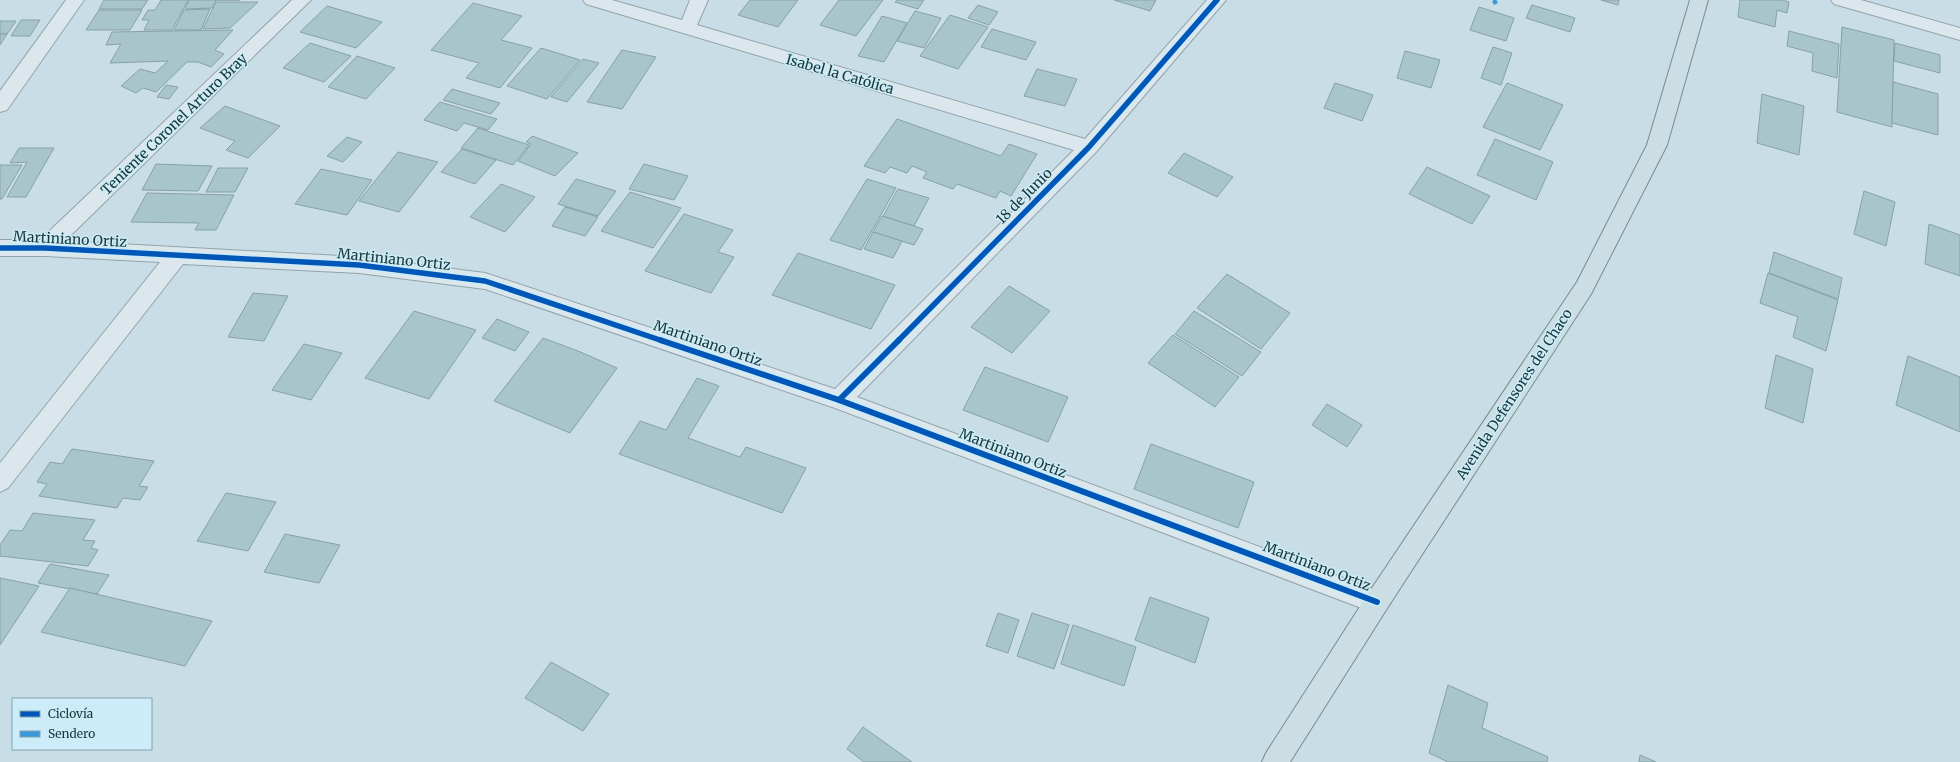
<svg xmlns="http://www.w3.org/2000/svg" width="1960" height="762" font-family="Merriweather,serif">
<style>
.building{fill:#a8c6c9;stroke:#88a1a4}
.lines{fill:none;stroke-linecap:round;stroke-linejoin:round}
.minor-casing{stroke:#92a4a9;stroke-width:2}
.major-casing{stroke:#798b8f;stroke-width:2}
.minor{fill:#dbe7ec;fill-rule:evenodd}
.major{fill:#cbdee4;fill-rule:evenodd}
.quiet{stroke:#3998d9;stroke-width:4.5;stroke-dasharray:9 4.5;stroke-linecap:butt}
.cycleway-far1-casing{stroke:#cbecf8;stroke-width:8}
.cycleway-casing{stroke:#cbecf8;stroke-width:9}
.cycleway-far1{stroke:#0057b8;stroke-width:5.5}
.cycleway{stroke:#0057b8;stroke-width:6}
.labels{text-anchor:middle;stroke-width:3;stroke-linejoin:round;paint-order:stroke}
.street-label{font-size:14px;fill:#1a3638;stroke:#cbecf8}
</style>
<rect width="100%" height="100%" fill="#c8dde5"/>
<g class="building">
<path d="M 104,0 L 148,0 L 142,9 L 99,9 Z"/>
<path d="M 161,0 L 188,0 L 172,30 L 144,30 L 149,20 L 142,20 L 148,10 L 155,10 Z"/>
<path d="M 189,0 L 240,0 L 216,0 L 212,8 L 185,9 Z"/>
<path d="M 750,0 L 798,0 L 778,27 L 738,15 Z"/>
<path d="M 839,0 L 883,0 L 856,36 L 820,25 Z"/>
<path d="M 897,0 L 924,0 L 918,9 L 895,2 Z"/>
<path d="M 1114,0 L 1156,0 L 1150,11 Z"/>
<path d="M 1601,0 L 1619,0 L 1618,5 Z"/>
<path d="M 1740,0 L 1782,0 L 1789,2 L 1787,13 L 1777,10 L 1775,27 L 1738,17 Z"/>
<path d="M 216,2 L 258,2 L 230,28 L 203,29 Z"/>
<path d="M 473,3 L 522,16 L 501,40 L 532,48 L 500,88 L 466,78 L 479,63 L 431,50 Z"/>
<path d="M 978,5 L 998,12 L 989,25 L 968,18 Z"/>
<path d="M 1532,5 L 1575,18 L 1570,32 L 1526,18 Z"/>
<path d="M 327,6 L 382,22 L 356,48 L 300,32 Z"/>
<path d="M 1479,7 L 1514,18 L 1506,41 L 1470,30 Z"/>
<path d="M 210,9 L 201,30 L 174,30 L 184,10 Z"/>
<path d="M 99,10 L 142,10 L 130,30 L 86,30 Z"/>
<path d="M 915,11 L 941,18 L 924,48 L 897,41 Z"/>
<path d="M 950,15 L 988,27 L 958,69 L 920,56 Z"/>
<path d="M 882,16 L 907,23 L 884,62 L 858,56 Z"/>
<path d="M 21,20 L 40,20 L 30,36 L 11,36 Z"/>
<path d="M 0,21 L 16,21 L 7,34 L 0,34 Z"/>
<path d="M 1842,27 L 1894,40 L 1892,127 L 1837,112 Z"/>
<path d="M 992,29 L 1036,42 L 1026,60 L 981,47 Z"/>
<path d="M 233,30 L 215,50 L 224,54 L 211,67 L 198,62 L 187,62 L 156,92 L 143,88 L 136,93 L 121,86 L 140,69 L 155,73 L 168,61 L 110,63 L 121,44 L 106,45 L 112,32 Z"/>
<path d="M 1789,31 L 1839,44 L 1837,78 L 1812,71 L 1813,53 L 1787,46 Z"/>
<path d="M 0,34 L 7,34 L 0,45 Z"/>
<path d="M 310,43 L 351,56 L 324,82 L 283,68 Z"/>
<path d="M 1895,43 L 1940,55 L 1940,73 L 1894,61 Z"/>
<path d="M 1493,47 L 1512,53 L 1501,85 L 1481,78 Z"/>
<path d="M 541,48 L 580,60 L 547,99 L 507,86 Z"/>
<path d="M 622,50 L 656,57 L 622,109 L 587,102 Z"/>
<path d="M 1405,51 L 1440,60 L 1431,88 L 1397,78 Z"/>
<path d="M 357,56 L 395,68 L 366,99 L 328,87 Z"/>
<path d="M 583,59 L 599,63 L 567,102 L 551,97 Z"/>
<path d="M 1037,69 L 1077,79 L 1065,106 L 1024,96 Z"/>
<path d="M 1893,82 L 1938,94 L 1938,135 L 1892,123 Z"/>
<path d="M 1335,83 L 1373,95 L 1362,121 L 1324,108 Z"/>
<path d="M 1507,83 L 1563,105 L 1540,150 L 1483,127 Z"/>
<path d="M 166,85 L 178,87 L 169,99 L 157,97 Z"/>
<path d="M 452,89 L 500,103 L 491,114 L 443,100 Z"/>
<path d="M 1762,94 L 1804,106 L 1799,155 L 1757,143 Z"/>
<path d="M 440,102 L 497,119 L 488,130 L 464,123 L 457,131 L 424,120 Z"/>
<path d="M 225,106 L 280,126 L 248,158 L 226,150 L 235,141 L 200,128 Z"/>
<path d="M 897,119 L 1001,156 L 1009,144 L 1037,154 L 1011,196 L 1000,191 L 996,198 L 957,184 L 953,189 L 923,178 L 927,172 L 912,166 L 907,173 L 890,167 L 885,173 L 864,166 Z"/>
<path d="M 478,128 L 529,145 L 513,165 L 461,148 Z"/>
<path d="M 532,136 L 578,153 L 555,176 L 518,161 L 531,144 L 526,142 Z"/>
<path d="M 347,137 L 362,142 L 343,162 L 327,156 Z"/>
<path d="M 1495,139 L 1553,162 L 1536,200 L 1477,175 Z"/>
<path d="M 19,148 L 54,148 L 26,197 L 7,197 L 27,162 L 10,163 Z"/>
<path d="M 462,149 L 496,160 L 475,184 L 441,172 Z"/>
<path d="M 398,152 L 438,162 L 399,212 L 359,201 Z"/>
<path d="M 1184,153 L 1233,177 L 1217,197 L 1168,173 Z"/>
<path d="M 156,164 L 212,166 L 198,191 L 142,190 Z"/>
<path d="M 644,164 L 688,176 L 674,200 L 629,189 Z"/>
<path d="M 22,165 L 2,199 L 0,199 L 0,165 Z"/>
<path d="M 1427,167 L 1490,196 L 1472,224 L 1409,194 Z"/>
<path d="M 218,168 L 248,168 L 235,192 L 206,192 Z"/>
<path d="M 321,169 L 372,180 L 347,215 L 295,204 Z"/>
<path d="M 576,179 L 616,191 L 598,216 L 558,204 Z"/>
<path d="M 867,179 L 896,188 L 861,250 L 830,240 Z"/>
<path d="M 501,184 L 535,197 L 505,232 L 470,217 Z"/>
<path d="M 898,189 L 929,198 L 914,226 L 883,216 Z"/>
<path d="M 1864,191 L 1895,202 L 1886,246 L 1854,234 Z"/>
<path d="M 630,192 L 681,208 L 653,248 L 601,231 Z"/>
<path d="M 147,193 L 234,195 L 216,230 L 195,230 L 199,223 L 131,222 Z"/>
<path d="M 565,207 L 598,217 L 585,236 L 552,226 Z"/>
<path d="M 684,214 L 733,230 L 718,252 L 734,257 L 711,293 L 645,271 Z"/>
<path d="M 882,216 L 923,229 L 914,245 L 873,232 Z"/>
<path d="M 1929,224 L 1960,235 L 1960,276 L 1925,264 Z"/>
<path d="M 873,232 L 902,241 L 893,258 L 864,249 Z"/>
<path d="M 1774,252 L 1842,278 L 1838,299 L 1769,273 Z"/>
<path d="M 798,253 L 895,285 L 871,329 L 772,295 Z"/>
<path d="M 1768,273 L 1838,300 L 1826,351 L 1793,337 L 1798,317 L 1760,303 Z"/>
<path d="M 1227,274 L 1290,313 L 1261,349 L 1197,308 Z"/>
<path d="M 1009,286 L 1050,311 L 1012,353 L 971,327 Z"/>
<path d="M 253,293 L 288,296 L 264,341 L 228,337 Z"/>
<path d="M 414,311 L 476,330 L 429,399 L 365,378 Z"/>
<path d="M 1194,311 L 1261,352 L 1242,376 L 1175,334 Z"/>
<path d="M 497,319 L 529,332 L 515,351 L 482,338 Z"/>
<path d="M 1173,335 L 1239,377 L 1215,407 L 1148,363 Z"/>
<path d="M 543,338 L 578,351 L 617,368 L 570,433 L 494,401 Z"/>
<path d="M 304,344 L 342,353 L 311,400 L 272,390 Z"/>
<path d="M 1776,355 L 1813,369 L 1803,423 L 1765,408 Z"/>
<path d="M 1908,356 L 1960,377 L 1960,432 L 1896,405 Z"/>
<path d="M 985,367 L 1068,397 L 1048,442 L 963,410 Z"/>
<path d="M 697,378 L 719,386 L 688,438 L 740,457 L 746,447 L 806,468 L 782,513 L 619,454 L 640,421 L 666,430 Z"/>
<path d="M 1327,404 L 1362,425 L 1347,447 L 1312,425 Z"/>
<path d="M 1151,444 L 1254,482 L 1238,528 L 1134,489 Z"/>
<path d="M 72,449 L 154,461 L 139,486 L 148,487 L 140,500 L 123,498 L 117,508 L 39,496 L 47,484 L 37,482 L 50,462 L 62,464 Z"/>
<path d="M 226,493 L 276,502 L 248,551 L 197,541 Z"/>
<path d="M 33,513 L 95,520 L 83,540 L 95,541 L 91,548 L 98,550 L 88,566 L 0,556 L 0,545 L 10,530 L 22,531 Z"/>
<path d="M 285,534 L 340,545 L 319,583 L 264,572 Z"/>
<path d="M 50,564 L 109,575 L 97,594 L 38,583 Z"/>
<path d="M 0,578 L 39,586 L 0,645 Z"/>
<path d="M 70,588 L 212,621 L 185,666 L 41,632 Z"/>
<path d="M 1150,597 L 1209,618 L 1195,663 L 1135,640 Z"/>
<path d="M 998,613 L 1019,620 L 1008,653 L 986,646 Z"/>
<path d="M 1032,613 L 1069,625 L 1054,669 L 1017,656 Z"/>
<path d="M 1073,625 L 1136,647 L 1124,686 L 1061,664 Z"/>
<path d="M 551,662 L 609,694 L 583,731 L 525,698 Z"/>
<path d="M 1448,685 L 1488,703 L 1482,728 L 1548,757 L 1547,762 L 1448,762 L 1429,753 Z"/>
<path d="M 863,727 L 912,762 L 864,762 L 847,749 Z"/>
<path d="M 1640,755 L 1656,762 L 1639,762 Z"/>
</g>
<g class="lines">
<g class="minor-casing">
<g id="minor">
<path d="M 66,0 L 84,0 L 7,110 L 0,112 L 0,91 Z"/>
<path d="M 292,0 L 311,0 L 65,241 L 359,257 L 485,273 L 835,389 L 1074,150 L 586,4 L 583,0 L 612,0 L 682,20 L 690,0 L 708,0 L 697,25 L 1085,139 L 1207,0 L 1226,0 L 1096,152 L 857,397 L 1386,594 L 1389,602 L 1386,610 L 1377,614 L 835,408 L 485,289 L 359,273 L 183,264 L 8,488 L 0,492 L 0,463 L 160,262 L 45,256 L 0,256 L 0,240 L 40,240 Z"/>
<path d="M 1831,0 L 1861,0 L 1960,28 L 1960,40 L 1834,4 Z"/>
</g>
</g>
<g class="major-casing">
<path id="major" d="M 1690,0 L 1708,0 L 1667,145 L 1591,294 L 1386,610 L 1290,762 L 1262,762 L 1266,753 L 1368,594 L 1577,282 L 1647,145 Z"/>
</g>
<use href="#minor" class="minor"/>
<use href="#major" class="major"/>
<path class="quiet" d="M 1494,0 L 1496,4"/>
<g class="cycleway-far1-casing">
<g id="cycleway-far1">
<path d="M 0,248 L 45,248 L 359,265 L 485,281 L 663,341"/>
<path d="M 898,341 L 1089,147 L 1217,0"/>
</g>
</g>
<g class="cycleway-casing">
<g id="cycleway">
<path d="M 660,340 L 839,400 L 1377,602"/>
<path d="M 839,400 L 899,340"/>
</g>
</g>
<use href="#cycleway-far1" class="cycleway-far1"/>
<use href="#cycleway" class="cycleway"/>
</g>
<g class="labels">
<g class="street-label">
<text transform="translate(840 74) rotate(16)" y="5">Isabel la Católica</text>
<text transform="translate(174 124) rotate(-44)" y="5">Teniente Coronel Arturo Bray</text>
<text transform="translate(1024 196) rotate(-45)" y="5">18 de Junio</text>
<text transform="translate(70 239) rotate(3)" y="5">Martiniano Ortiz</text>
<text transform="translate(394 259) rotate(6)" y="5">Martiniano Ortiz</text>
<text transform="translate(708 343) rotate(19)" y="5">Martiniano Ortiz</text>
<text transform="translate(1514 394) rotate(-57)" y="5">Avenida Defensores del Chaco</text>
<text transform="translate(1013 453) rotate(21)" y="5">Martiniano Ortiz</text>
<text transform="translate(1317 566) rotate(21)" y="5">Martiniano Ortiz</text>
</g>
</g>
<rect x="12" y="698" width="140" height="52" fill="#cbecf8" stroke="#84a3ab"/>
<rect x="20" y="711" width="20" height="6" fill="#0057b8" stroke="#84a3ab"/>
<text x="48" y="718" font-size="12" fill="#1a3638">Ciclovía</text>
<rect x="20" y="731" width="20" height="6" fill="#3998d9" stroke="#84a3ab"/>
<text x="48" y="738" font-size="12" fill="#1a3638">Sendero</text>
</svg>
